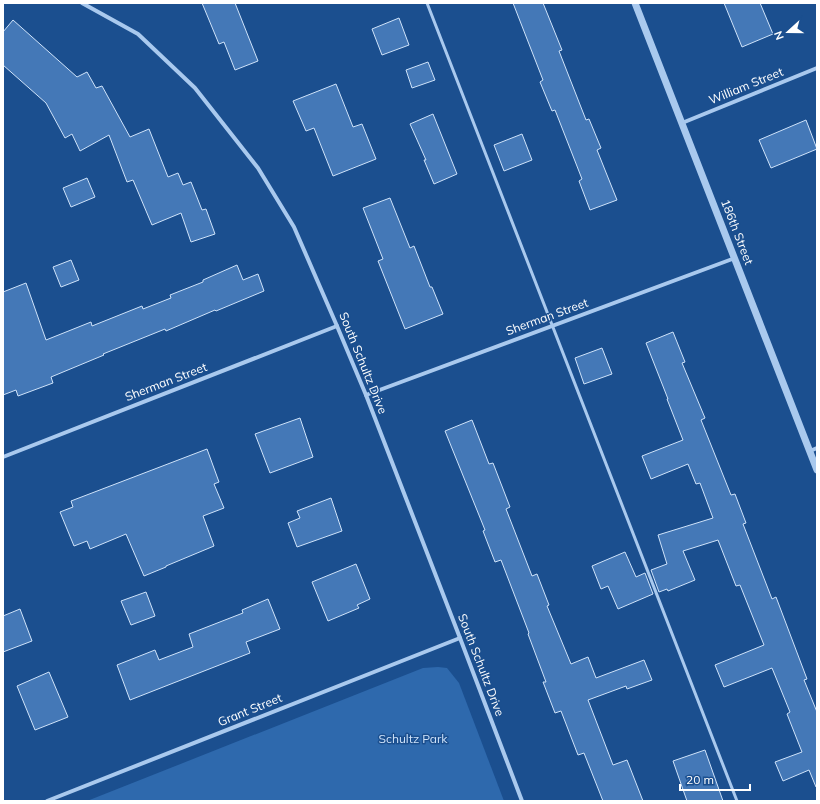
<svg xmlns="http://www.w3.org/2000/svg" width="820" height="804" font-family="Mulish,sans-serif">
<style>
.green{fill:#2e69ad}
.building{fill:#4478b7;stroke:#cfe3fa}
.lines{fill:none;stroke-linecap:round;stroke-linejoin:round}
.service{stroke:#a9c9ee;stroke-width:3}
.minor{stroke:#a9c9ee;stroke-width:4}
.tertiary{stroke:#a9c9ee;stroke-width:7}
.labels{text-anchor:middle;stroke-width:3;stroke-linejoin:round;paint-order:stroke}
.street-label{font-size:12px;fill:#fff;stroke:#1b4f8f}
.park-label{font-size:12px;fill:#cfe3fa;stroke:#1b4f8f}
</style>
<rect width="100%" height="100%" fill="#1b4f8f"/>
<path class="green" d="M 438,667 L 447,668 L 459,683 L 504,801 L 87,801 L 423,668 Z"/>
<g class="building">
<path d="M 202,3 L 235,3 L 258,61 L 235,70 L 224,42 L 219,44 Z"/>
<path d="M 513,3 L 543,3 L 562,50 L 559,51 L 586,120 L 589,119 L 601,148 L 597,150 L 617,200 L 590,210 L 579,181 L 582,179 L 555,110 L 552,111 L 540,82 L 543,80 Z"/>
<path d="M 724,3 L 760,3 L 773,34 L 742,47 Z"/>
<path d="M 399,18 L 409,45 L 382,55 L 372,29 Z"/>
<path d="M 13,20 L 77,77 L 87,72 L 96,88 L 102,86 L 130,137 L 149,129 L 168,177 L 178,173 L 183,185 L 191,182 L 202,210 L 206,209 L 215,234 L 191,242 L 181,213 L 152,225 L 133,180 L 127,182 L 109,135 L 80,151 L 72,134 L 65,138 L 46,103 L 3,65 L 3,32 Z"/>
<path d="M 428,62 L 435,80 L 412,88 L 406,70 Z"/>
<path d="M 336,84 L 353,127 L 362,124 L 376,159 L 333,176 L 314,128 L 306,131 L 293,101 Z"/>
<path d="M 433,114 L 457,174 L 434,184 L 424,160 L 426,160 L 410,124 Z"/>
<path d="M 806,120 L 817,149 L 771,168 L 759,140 Z"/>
<path d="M 522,134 L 532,160 L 504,171 L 494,145 Z"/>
<path d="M 87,178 L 95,197 L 71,207 L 63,188 Z"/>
<path d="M 390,198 L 410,248 L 414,246 L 430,287 L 432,287 L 443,314 L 405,329 L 378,261 L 383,259 L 363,208 Z"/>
<path d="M 71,260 L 79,280 L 61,287 L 53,267 Z"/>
<path d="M 237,265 L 243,280 L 258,274 L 264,291 L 216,311 L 215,310 L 166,331 L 165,329 L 103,354 L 104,355 L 51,377 L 53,383 L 18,396 L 16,390 L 3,395 L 3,292 L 26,283 L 46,340 L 91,322 L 92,326 L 142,306 L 143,309 L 171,298 L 170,295 L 203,282 L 203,280 Z"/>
<path d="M 673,332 L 685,362 L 682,363 L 705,418 L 701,420 L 731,495 L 735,494 L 746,523 L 743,524 L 772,599 L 776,597 L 807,679 L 804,680 L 817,712 L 817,787 L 816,787 L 809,770 L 783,781 L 775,762 L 802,752 L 787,714 L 790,712 L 772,668 L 724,687 L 715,665 L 764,645 L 740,585 L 736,586 L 718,540 L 683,551 L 695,580 L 668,591 L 667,589 L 659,592 L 651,570 L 667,564 L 658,535 L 713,518 L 700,483 L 696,484 L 688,464 L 651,479 L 642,456 L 683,440 L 667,399 L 668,399 L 646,343 Z"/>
<path d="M 602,348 L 612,374 L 584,384 L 575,358 Z"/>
<path d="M 300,418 L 313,457 L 270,473 L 255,434 Z"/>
<path d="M 472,420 L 489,464 L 493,463 L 510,507 L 506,509 L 532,576 L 537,574 L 549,605 L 547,606 L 571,664 L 588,657 L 596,678 L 644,660 L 652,680 L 627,689 L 626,686 L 588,700 L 613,765 L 627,760 L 643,801 L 603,801 L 584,753 L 578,755 L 561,711 L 555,713 L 543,682 L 546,682 L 528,634 L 529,633 L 501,560 L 495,562 L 483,531 L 485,530 L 445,431 Z"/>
<path d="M 207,449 L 219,482 L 214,484 L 224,508 L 203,516 L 214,546 L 166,566 L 166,567 L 144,576 L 126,534 L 90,549 L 87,541 L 74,546 L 60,512 L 73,507 L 71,501 Z"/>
<path d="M 331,498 L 342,531 L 297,547 L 288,523 L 300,518 L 297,511 Z"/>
<path d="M 625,552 L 636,577 L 645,573 L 653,594 L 618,609 L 608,586 L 601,589 L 592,566 Z"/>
<path d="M 356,564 L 370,599 L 357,605 L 359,608 L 328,621 L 312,582 Z"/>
<path d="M 146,592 L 155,616 L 131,625 L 121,601 Z"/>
<path d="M 268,599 L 280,629 L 246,642 L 250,653 L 130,700 L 117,665 L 155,650 L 159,660 L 193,647 L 189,634 L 243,613 L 242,610 Z"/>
<path d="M 20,609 L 32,641 L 3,652 L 3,616 Z"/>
<path d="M 49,672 L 68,717 L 35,730 L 17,686 Z"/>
<path d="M 705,750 L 723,801 L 687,801 L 673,761 Z"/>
</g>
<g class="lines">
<path class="service" d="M 427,3 L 737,801"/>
<g class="minor">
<path d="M 82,3 L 138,34 L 195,88 L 258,168 L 294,227 L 337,326 L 366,395 L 460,638 L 522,801"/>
<path d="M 682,123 L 817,68"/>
<path d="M 366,395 L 735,258"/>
<path d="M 810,451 L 817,448"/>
<path d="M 3,457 L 337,326"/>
<path d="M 47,801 L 460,638"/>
</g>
<path class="tertiary" d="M 635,3 L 817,470"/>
</g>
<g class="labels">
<g class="street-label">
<text transform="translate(746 86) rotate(-22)" y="4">William Street</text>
<text transform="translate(737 232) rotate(69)" y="4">186th Street</text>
<text transform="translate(547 317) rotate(-20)" y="4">Sherman Street</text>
<text transform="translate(363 363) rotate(68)" y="4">South Schultz Drive</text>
<text transform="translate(166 382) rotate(-21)" y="4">Sherman Street</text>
<text transform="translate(481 665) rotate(69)" y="4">South Schultz Drive</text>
<text transform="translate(250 710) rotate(-22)" y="4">Grant Street</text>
</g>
<g class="park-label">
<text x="413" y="743">Schultz Park</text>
</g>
</g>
<rect width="820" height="804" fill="none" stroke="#ffffff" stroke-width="8"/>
<g transform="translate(788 32) rotate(249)" stroke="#1b4f8f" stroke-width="3" paint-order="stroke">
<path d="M0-3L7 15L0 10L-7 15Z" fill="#ffffff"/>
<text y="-6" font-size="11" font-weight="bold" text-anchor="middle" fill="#ffffff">N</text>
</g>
<path d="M680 784v6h70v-6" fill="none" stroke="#ffffff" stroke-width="2"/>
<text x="686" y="784" font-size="12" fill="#ffffff" stroke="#1b4f8f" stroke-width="3" paint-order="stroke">20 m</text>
</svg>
